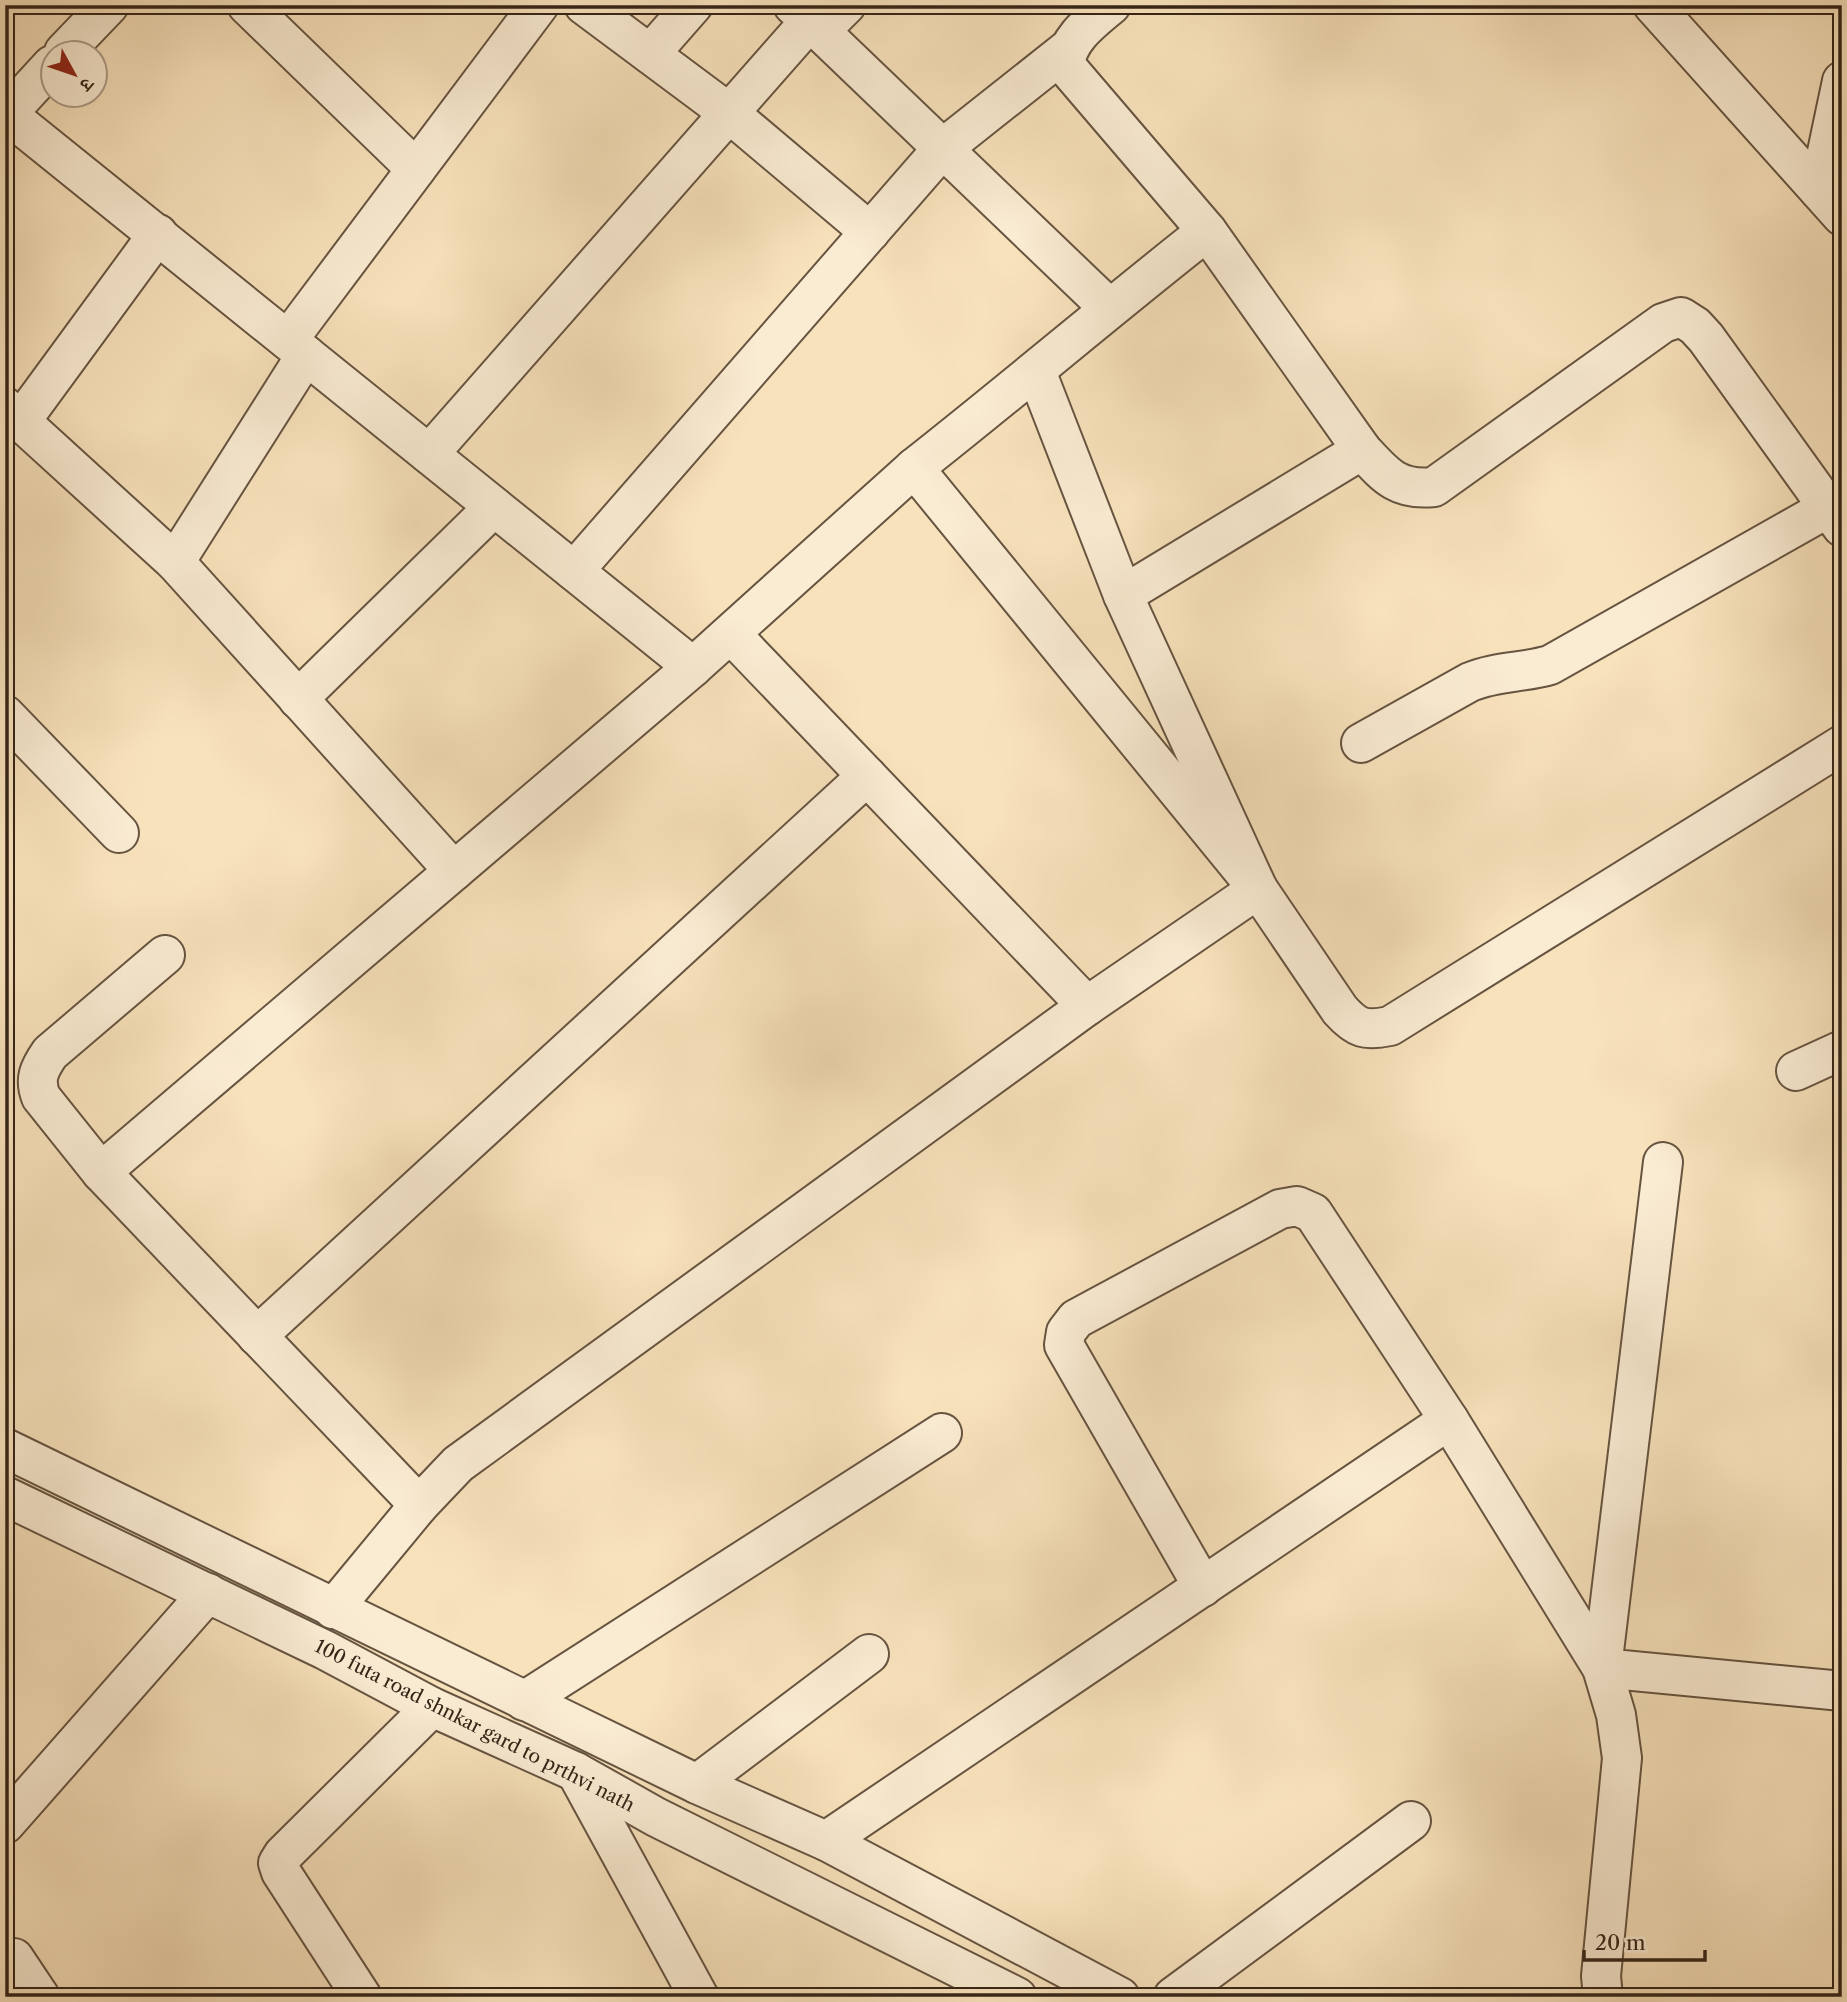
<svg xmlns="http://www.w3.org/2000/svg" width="1847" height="2002" font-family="'Libre Caslon Text','Noto Serif Devanagari',serif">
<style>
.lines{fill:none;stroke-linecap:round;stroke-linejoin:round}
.minor-casing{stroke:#665441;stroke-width:42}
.tertiary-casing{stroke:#665441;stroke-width:42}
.minor{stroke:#faecd3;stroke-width:38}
.tertiary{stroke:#faecd3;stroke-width:38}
.labels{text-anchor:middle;stroke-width:5;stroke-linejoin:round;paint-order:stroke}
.street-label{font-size:19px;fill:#352518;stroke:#faecd3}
</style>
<rect width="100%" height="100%" fill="#f8e2bc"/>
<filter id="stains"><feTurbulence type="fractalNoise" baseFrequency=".00286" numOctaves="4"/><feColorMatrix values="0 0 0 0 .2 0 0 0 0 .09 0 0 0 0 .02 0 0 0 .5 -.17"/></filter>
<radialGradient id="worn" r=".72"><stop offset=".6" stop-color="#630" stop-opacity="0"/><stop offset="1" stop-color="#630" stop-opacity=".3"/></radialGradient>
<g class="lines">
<g class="minor-casing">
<g id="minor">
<path d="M 247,5 L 416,169"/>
<path d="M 584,5 L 729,113 L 870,232"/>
<path d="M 793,5 L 1109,308"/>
<path d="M 1111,5 C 1091,22 1068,38 1065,65 L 1207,231 L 1362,450 C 1385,475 1397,491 1434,487 L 1663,323 L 1681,317 L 1695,326 L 1706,338 L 1842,527"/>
<path d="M 1653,5 L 1842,216"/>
<path d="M 820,31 L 846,5"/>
<path d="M 64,52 L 109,5"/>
<path d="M 650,54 L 693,5"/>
<path d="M 7,114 L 693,667"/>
<path d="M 5,116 L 52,65"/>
<path d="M 1819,190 L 1842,81"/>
<path d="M 288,340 L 539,5"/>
<path d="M 5,407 L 175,562 L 454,871"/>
<path d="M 21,421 L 158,234"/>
<path d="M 429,454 L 810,21"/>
<path d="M 914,468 C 1013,390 1108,309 1207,231"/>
<path d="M 175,562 L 306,355"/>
<path d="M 574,571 L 942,149 L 1067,50"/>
<path d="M 1123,595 L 1362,450"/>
<path d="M 731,634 L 1087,1006"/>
<path d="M 298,699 L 494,507"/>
<path d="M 5,715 L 119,833"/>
<path d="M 1361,743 L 1470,682 C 1496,671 1523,673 1550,665 L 1828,508"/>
<path d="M 165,955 L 50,1053 C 39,1069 34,1079 41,1097 L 101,1172 L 419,1505"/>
<path d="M 1796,1071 L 1842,1050"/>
<path d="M 1663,1162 L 1602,1668 L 1842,1691"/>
<path d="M 101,1172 L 693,667 L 914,468 L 1258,889 L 1340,1010 C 1357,1029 1365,1031 1390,1026 L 1842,745"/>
<path d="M 257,1336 L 867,776"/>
<path d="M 1203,1587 L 1064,1345 L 1066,1332 L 1076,1319 L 1280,1209 L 1297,1206 L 1313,1213 L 1449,1420 L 1602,1668 L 1616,1715 L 1622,1758 L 1601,1976 L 1603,1997"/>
<path d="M 333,1609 L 419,1505 L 458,1464 L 1087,1006 L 1258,889 L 1123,595 L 1036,371"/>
<path d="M 524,1701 L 942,1433"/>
<path d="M 576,1772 L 699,1997"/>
<path d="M 697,1784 L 869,1654"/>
<path d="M 5,1824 L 208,1593"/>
<path d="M 826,1841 L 1449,1420"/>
<path d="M 14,1958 L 40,1997"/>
<path d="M 362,1997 L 281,1872 L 278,1863 L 283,1855 L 432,1707"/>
<path d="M 1173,1997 L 1411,1821"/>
</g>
</g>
<g class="tertiary-casing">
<g id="tertiary">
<path d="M 5,1448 L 697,1784 L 826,1841 L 1120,1997"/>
<path d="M 5,1496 L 325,1650 L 432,1707 L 576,1772 L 656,1817 L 1017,1997"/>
</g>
</g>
<use href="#minor" class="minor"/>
<use href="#tertiary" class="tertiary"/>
</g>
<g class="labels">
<g class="street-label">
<text transform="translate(475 1725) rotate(27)" y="7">100 futa road shnkar gard to prthvi nath</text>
</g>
</g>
<rect width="1847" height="2002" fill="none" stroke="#f8e2bc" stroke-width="28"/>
<rect x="7" y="7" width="1833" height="1988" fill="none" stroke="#352518" stroke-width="3.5"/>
<rect x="14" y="14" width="1819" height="1974" fill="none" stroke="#352518" stroke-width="2"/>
<g transform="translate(74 74) rotate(130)"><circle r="33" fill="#faecd3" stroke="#ab9c88" stroke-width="2"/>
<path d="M0-5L12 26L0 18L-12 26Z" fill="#8f2418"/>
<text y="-10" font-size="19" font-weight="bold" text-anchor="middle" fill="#352518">उ</text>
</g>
<path d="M1584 1950v10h121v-10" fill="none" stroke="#352518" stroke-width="3.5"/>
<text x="1595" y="1950" font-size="21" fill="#352518" stroke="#faecd3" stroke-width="5" paint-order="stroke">20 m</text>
<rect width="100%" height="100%" filter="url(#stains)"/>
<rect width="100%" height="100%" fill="url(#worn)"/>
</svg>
